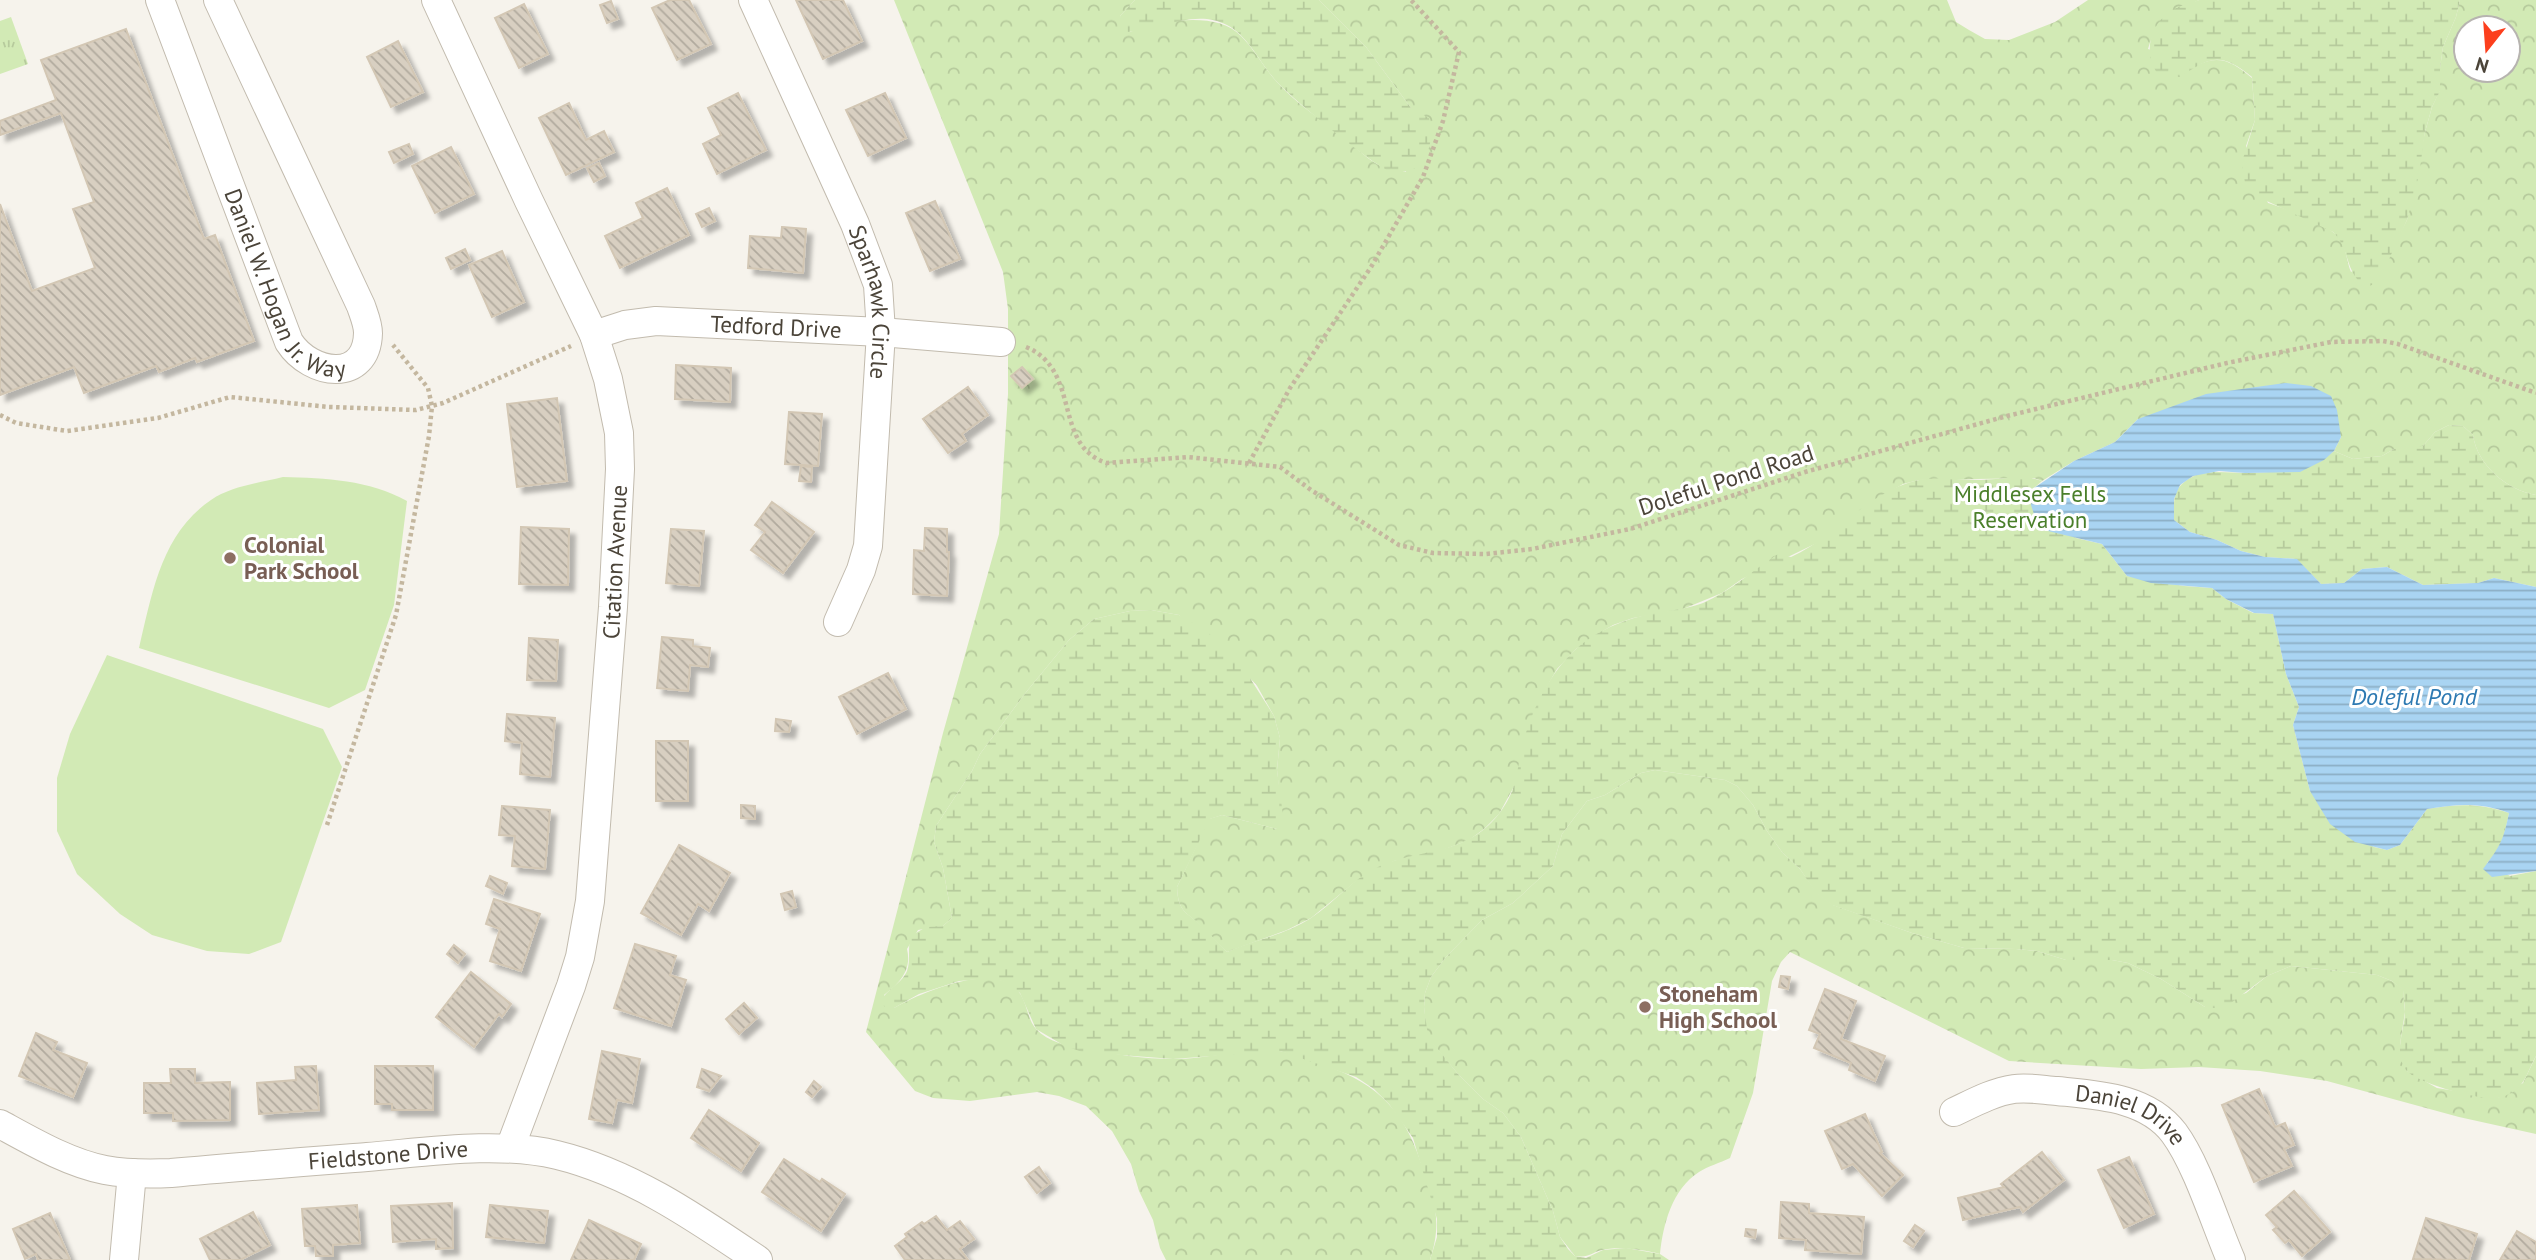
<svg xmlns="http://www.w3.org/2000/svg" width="2536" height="1260" font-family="'PT Sans',sans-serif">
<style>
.grass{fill:url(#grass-tufts)}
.forest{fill:url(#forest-crowns);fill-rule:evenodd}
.wetland{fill:url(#wetland-marsh)}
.pitch{fill:#d2eab5}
.water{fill:url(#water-rules)}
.building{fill:url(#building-back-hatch);stroke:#d3c7b4;stroke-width:2;filter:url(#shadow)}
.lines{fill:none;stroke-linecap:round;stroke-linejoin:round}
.street-casing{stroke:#c2bbae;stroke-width:30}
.path{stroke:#c4b79f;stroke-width:4.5;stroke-dasharray:3.5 3.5;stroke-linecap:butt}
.street{stroke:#fff;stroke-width:28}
.education-dot{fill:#8d6e63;stroke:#fff;stroke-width:2.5}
.labels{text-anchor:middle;stroke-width:6;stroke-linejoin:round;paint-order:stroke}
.street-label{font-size:23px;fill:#4b4439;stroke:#fff}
.park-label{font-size:23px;fill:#4a7f2a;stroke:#fff}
.education-label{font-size:23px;font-weight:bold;fill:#785e54;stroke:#fff;text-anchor:start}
.water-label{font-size:24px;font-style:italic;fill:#2e7ab2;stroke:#fff}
</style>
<defs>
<pattern id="grass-tufts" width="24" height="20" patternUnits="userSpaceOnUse" patternTransform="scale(1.75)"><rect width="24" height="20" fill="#d2eab5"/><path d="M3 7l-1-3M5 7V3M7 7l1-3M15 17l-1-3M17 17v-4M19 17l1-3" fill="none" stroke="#b6ca9c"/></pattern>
<pattern id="forest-crowns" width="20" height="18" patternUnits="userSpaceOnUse" patternTransform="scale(1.75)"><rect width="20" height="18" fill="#d2eab5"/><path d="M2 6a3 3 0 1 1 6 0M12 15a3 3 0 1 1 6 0" fill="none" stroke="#b6ca9c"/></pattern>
<pattern id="wetland-marsh" width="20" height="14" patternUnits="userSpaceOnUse" patternTransform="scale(1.75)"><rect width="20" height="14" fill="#d2eab5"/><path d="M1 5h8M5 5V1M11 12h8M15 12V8" fill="none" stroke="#b6ca9c"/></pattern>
<pattern id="water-rules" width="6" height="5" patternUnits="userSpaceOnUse" patternTransform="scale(1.75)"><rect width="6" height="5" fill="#a9d4f2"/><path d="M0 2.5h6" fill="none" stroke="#8caec5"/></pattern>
<pattern id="building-back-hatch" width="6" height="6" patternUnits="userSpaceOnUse" patternTransform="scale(1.75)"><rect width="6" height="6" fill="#d8cfc1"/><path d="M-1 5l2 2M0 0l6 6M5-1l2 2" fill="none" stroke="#b1aa9e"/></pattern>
<filter id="shadow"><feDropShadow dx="6" dy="6" stdDeviation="2" flood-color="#0004"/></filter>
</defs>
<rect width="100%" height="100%" fill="#f6f3ec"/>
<path class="grass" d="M 11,17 L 28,64 L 0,74 L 0,21 Z"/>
<g class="forest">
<path d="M 894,0 L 1135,0 L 1120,16 L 1130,32 C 1159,21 1217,10 1241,36 C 1255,50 1264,68 1277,82 C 1297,105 1324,121 1347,140 C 1365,156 1381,172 1406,172 L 1411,108 L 1366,47 L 1319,0 L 1947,0 L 1956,22 L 1969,30 L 1985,39 L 2009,40 L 2055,22 L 2088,0 L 2199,0 C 2169,15 2159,14 2148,49 L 2198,65 C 2220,54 2234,63 2252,78 L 2255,120 L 2246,146 L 2268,203 C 2284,208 2333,226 2341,240 C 2346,248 2347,263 2351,272 L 2395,243 L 2407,220 L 2425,132 L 2432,107 L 2440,90 L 2440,68 L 2443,47 L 2456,17 L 2460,0 L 2536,0 L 2536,495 C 2507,490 2477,465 2473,435 L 2463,426 L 2449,425 L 2435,432 L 2423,446 L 2416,449 L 2394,449 L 2382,456 L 2353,459 L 2334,451 L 2341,437 L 2138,419 L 2115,442 L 2074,461 L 2042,481 L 2034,478 L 1919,480 L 1903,484 L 1886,494 L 1821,541 L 1742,579 L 1722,593 L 1683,609 L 1633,618 L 1613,625 L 1596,635 L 1576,649 L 1557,669 L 1546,688 L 1527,732 L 1517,781 L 1499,814 L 1484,829 L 1469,840 L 1448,848 L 1428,855 L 1394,861 L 1355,882 L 1311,918 L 1287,930 L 1227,952 C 1219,945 1212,936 1203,928 C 1188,912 1178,914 1177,887 L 1209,819 L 1222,815 L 1277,829 L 1279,789 L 1277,770 L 1280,738 L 1274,716 L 1256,684 L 1179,615 L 1151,610 L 1130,611 L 1094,619 L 1069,640 L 1027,691 L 980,754 L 972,771 L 936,826 L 934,842 L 943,868 L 952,918 L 943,926 L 918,930 L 907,949 C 912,970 900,983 884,995 L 894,1008 C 921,993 998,958 1021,995 C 1027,1005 1028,1020 1036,1029 C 1048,1042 1068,1046 1084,1049 C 1114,1054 1144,1059 1174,1059 C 1209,1059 1245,1047 1280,1051 C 1291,1053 1304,1059 1315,1062 C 1372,1080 1402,1105 1421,1163 C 1434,1202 1443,1219 1430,1260 L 1166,1260 L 1160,1248 L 1153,1220 L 1139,1191 L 1131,1164 L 1112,1131 L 1086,1106 L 1059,1096 L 1037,1092 L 970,1101 L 933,1098 L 915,1091 L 866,1032 L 943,733 L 999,534 L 1008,394 L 1008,309 L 1003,272 ZM 2466,28 L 2508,28 L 2508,70 L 2466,70 Z"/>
<path d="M 1655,770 L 1725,780 L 1737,786 L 1753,805 L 1767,831 L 1782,852 L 1800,869 L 1817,893 L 1833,905 L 1912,933 L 1964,948 L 2016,949 L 2037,951 L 2066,960 L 2112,960 L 2128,963 L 2161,979 L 2205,1007 L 2246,993 L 2267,976 L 2291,966 L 2377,975 L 2392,981 L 2403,989 L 2405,1012 L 2400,1044 L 2407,1071 L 2437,1088 L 2498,1098 L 2523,1083 L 2536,1056 L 2536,1134 L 2459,1117 L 2327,1081 L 2260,1071 L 2199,1067 L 2141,1069 L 2009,1061 L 1790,952 L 1781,962 L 1772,981 L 1753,1093 L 1730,1158 C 1720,1163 1708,1166 1699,1172 C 1672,1189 1663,1225 1660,1254 C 1643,1250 1619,1246 1602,1250 C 1590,1253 1590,1258 1575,1256 L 1560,1237 L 1553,1211 L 1521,1137 L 1503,1113 L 1483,1099 L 1458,1074 L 1427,1037 L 1424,1007 L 1425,993 L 1431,977 L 1446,957 L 1482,920 L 1513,903 L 1553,866 L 1562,834 L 1587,801 L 1605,795 L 1641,773 Z"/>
</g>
<g class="wetland">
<path d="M 1135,0 L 1319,0 L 1366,47 L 1411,108 L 1429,118 C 1432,135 1432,149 1421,163 C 1416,170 1401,174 1392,172 C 1377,169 1293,99 1279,84 C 1261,66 1250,37 1227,25 C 1193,7 1156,33 1123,32 L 1120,16 Z"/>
<path d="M 2199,0 L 2460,0 L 2456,17 L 2443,47 L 2440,68 L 2440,91 L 2432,107 L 2425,132 L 2419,175 L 2407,220 L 2379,281 L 2366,288 C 2343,270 2351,249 2333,232 L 2254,195 L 2245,183 L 2242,162 L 2255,120 L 2252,77 C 2221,52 2211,56 2180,77 L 2157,73 C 2144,53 2149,28 2168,13 C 2177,6 2189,4 2199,0 Z"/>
<path d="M 2449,425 L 2463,426 L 2473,435 C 2477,465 2507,490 2536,495 L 2536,587 L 2494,578 L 2478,583 L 2423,585 L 2387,567 L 2362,569 L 2344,583 L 2321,584 L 2296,559 L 2265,557 L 2241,551 L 2217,540 L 2190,532 L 2174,520 C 2174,508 2172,493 2182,484 C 2199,467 2224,473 2245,473 C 2273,473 2313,470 2334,451 L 2353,459 L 2382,456 L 2394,449 L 2423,446 L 2435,432 Z"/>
<path d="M 2025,476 L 2042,481 L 2034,488 L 2031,496 L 2076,538 L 2102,544 L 2127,576 L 2184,586 L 2212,588 L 2226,599 L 2253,613 L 2273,614 L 2286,674 L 2299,707 L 2293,725 L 2310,791 L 2374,847 L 2387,850 L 2400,845 L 2427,809 C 2458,804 2479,803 2509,813 C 2505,833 2502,848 2487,863 L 2510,876 L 2536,871 L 2536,1056 C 2529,1068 2525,1085 2513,1092 C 2509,1094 2502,1098 2498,1098 C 2481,1101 2416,1083 2406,1070 C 2393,1052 2405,1030 2405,1011 C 2405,1004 2403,997 2403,990 L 2392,981 L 2377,975 L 2291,966 L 2267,976 L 2231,1003 L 2216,1008 L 2205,1007 L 2161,979 L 2128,963 L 2112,960 L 2066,960 L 2037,951 L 2016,949 L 1964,948 L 1912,933 L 1832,905 L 1816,893 L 1800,869 L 1782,852 L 1767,831 L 1753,805 L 1737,786 L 1725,780 L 1655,770 L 1641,773 L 1605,795 L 1587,801 L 1562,834 L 1553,866 L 1513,903 L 1482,920 L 1446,957 L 1431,977 L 1425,993 L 1424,1007 L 1428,1037 L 1458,1074 L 1483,1099 L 1503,1113 L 1521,1137 L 1553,1211 L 1560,1237 L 1568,1249 L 1575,1256 L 1586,1258 L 1603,1250 L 1626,1248 L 1660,1254 L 1669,1260 L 1430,1260 L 1437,1237 L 1437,1219 L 1413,1138 L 1389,1104 L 1374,1089 L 1356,1077 L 1280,1051 L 1173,1059 L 1082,1052 L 1063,1045 L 1036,1029 L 1020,993 L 1002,981 L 980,979 L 959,981 L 919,994 L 894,1008 L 886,1008 L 881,1003 C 885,989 901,985 907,971 C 911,960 907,949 911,936 L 926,927 L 943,926 L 952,918 L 943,868 L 934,842 L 936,826 L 972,771 L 980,754 L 1027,691 L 1069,640 L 1094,619 L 1130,611 L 1151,610 L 1179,615 L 1203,629 L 1234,653 L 1274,716 L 1280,738 L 1277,770 L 1284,823 L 1277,829 L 1222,815 L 1210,819 L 1177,887 C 1178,914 1188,912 1204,928 C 1212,936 1219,944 1227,952 C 1254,940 1285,935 1311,918 C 1334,903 1352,879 1378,867 C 1422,847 1468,857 1501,811 C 1518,787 1516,773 1522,747 C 1531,712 1548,675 1575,650 C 1599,628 1630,617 1661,612 C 1676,610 1689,608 1703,603 C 1731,591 1753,570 1778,554 L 1791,557 C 1832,538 1863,499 1905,484 C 1929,475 1956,480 1981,480 C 1996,479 2010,478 2025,476 Z"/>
</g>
<g class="pitch">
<path d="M 283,477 C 326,478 369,480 407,501 L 394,605 L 365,690 L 329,708 L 139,648 C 152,594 161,534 211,500 C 231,486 259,483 283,477 Z"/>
<path d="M 107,655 L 323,729 L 342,767 L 281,942 L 249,954 L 207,951 L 152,935 L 120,914 L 77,874 L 57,831 L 57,778 L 70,734 Z"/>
</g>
<path class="water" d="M 2285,383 L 2311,386 L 2331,396 L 2337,410 L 2341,437 L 2334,451 L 2324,460 L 2300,472 L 2245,473 L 2219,471 L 2193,476 L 2180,485 L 2174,499 L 2174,520 L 2190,532 L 2217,540 L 2241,551 L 2265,557 L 2297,559 L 2321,584 L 2344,583 L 2362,569 L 2387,567 L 2423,585 L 2478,583 L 2494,578 L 2536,587 L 2536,871 L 2492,877 L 2483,869 C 2500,846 2503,842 2509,813 C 2481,802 2456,804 2427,809 L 2400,845 L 2387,850 L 2355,842 L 2330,824 L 2310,791 L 2293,725 L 2299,707 L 2286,674 L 2273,614 L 2254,613 L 2226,599 L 2212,588 L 2151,583 L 2127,576 L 2102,544 L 2048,531 L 2036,520 L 2031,505 L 2034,488 L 2074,461 L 2115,442 L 2138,419 L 2206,394 Z"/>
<g class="building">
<path d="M 670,0 L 689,0 L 711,44 L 677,60 L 652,8 Z"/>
<path d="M 796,0 L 843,0 L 862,41 L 823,59 Z"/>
<path d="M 611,1 L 618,19 L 607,23 L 600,5 Z"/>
<path d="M 524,4 L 548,54 L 519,68 L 495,18 Z"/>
<path d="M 126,29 L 204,239 L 215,235 L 254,341 L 197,362 L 195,358 L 159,372 L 156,366 L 84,393 L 74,367 L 0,395 L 0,204 L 32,291 L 95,268 L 73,209 L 94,202 L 61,113 L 0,135 L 0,121 L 56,100 L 41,60 Z"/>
<path d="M 398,41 L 423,92 L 391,107 L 367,57 Z"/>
<path d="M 738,93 L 766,150 L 717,174 L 703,144 L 721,135 L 708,108 Z"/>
<path d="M 885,93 L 906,138 L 868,156 L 846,110 Z"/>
<path d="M 569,103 L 586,140 L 604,131 L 614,152 L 566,175 L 539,118 Z"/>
<path d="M 409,144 L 413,154 L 394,163 L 389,152 Z"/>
<path d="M 451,147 L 474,194 L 435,213 L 412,166 Z"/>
<path d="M 599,163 L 605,176 L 594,182 L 587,168 Z"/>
<path d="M 667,188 L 689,235 L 620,268 L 605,236 L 643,218 L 636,203 Z"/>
<path d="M 935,201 L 960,259 L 930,271 L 906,213 Z"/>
<path d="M 709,208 L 715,221 L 702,227 L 696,214 Z"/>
<path d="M 782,227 L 806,229 L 803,273 L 748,268 L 750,236 L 781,238 Z"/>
<path d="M 465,249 L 470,260 L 451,269 L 446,258 Z"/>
<path d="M 502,251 L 524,302 L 492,317 L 469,265 Z"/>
<path d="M 676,365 L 731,368 L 730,402 L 675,399 Z"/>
<path d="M 1022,367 L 1033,379 L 1022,388 L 1011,376 Z"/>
<path d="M 968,387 L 988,415 L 962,434 L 966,441 L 948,453 L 923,419 Z"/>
<path d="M 557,398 L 567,481 L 517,487 L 507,404 Z"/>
<path d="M 789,412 L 822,414 L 818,466 L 785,464 Z"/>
<path d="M 801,466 L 812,467 L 811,482 L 799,481 Z"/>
<path d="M 772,502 L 814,532 L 783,573 L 751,550 L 765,532 L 755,525 Z"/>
<path d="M 521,527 L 569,529 L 568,585 L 519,584 Z"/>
<path d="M 925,528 L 947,529 L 947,552 L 949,552 L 947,596 L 913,594 L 914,550 L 924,551 Z"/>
<path d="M 671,529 L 704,531 L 699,586 L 666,583 Z"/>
<path d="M 662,637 L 693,640 L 693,646 L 710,648 L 708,667 L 690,665 L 688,691 L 657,688 Z"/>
<path d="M 529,638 L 558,640 L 556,681 L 527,680 Z"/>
<path d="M 888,673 L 906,709 L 857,734 L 839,697 Z"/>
<path d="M 507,714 L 555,718 L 550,777 L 520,774 L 522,743 L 505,741 Z"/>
<path d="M 776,719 L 791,721 L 789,732 L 775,731 Z"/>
<rect x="656" y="741" width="32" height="60"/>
<path d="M 741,805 L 755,806 L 755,819 L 741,818 Z"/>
<path d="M 502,806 L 550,810 L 545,869 L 512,866 L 515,836 L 499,835 Z"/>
<path d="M 679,845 L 730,873 L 709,911 L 698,904 L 681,935 L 641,913 Z"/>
<path d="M 490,876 L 507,883 L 503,894 L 486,886 Z"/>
<path d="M 792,891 L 796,907 L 785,910 L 781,894 Z"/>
<path d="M 494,899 L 540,914 L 521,971 L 490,961 L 500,929 L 486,924 Z"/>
<path d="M 635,944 L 676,956 L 670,975 L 686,980 L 671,1026 L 614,1008 Z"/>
<path d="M 454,945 L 465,954 L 458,963 L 447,954 Z"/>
<path d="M 471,972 L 511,1004 L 502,1017 L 499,1014 L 474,1047 L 436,1017 Z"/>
<path d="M 1781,976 L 1790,977 L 1788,989 L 1779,987 Z"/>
<path d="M 1825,989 L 1856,1001 L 1841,1039 L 1885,1056 L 1875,1081 L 1849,1070 L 1851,1063 L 1814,1048 L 1820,1034 L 1809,1030 Z"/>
<path d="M 744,1003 L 757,1018 L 739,1034 L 726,1019 Z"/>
<path d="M 36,1033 L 57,1042 L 53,1050 L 87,1063 L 73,1097 L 19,1076 Z"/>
<path d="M 602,1051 L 640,1059 L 632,1103 L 617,1100 L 612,1123 L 589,1119 Z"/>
<path d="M 316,1066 L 319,1110 L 259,1114 L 257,1083 L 296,1080 L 295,1067 Z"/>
<path d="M 375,1066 L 433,1066 L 433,1110 L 392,1110 L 392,1104 L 375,1104 Z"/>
<path d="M 170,1069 L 195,1069 L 195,1083 L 230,1082 L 230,1120 L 173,1121 L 173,1113 L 144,1113 L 144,1083 L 171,1083 Z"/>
<path d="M 702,1069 L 721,1076 L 709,1091 L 697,1087 Z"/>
<path d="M 814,1081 L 821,1087 L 812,1097 L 806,1092 Z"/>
<path d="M 2259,1089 L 2275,1127 L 2285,1123 L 2294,1145 L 2284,1149 L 2292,1166 L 2254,1182 L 2222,1105 Z"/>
<path d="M 709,1110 L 759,1143 L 741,1171 L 691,1138 Z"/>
<path d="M 1865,1114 L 1882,1152 L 1880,1153 L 1903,1175 L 1882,1196 L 1853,1164 L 1842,1169 L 1825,1131 Z"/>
<path d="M 2042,1152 L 2064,1180 L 2023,1212 L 2020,1207 L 1963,1220 L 1958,1198 L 2004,1187 L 2001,1184 Z"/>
<path d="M 2129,1157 L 2154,1214 L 2124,1228 L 2098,1170 Z"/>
<path d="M 784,1159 L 820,1182 L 822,1179 L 845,1194 L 821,1231 L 762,1192 Z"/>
<path d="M 1039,1167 L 1050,1183 L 1037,1193 L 1025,1177 Z"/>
<path d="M 2294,1191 L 2330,1232 L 2302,1256 L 2289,1240 L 2285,1243 L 2273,1230 L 2277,1227 L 2266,1215 Z"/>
<path d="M 1781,1202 L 1809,1204 L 1809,1213 L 1864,1217 L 1861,1254 L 1805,1250 L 1806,1240 L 1779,1238 Z"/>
<path d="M 452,1203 L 453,1248 L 436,1249 L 436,1239 L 393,1242 L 391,1206 Z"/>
<path d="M 357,1205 L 360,1243 L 333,1245 L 333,1256 L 316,1256 L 315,1246 L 305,1246 L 302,1209 Z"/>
<path d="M 490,1205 L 548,1211 L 544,1243 L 486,1237 Z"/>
<path d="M 253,1212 L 270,1245 L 240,1260 L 210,1260 L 200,1239 Z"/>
<path d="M 50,1213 L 70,1260 L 38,1260 L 36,1254 L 25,1259 L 13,1229 Z"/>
<path d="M 936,1216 L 947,1230 L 960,1221 L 974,1239 L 960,1249 L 968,1260 L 905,1260 L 895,1246 L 907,1237 L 905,1234 L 922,1222 L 924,1224 Z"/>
<path d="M 2426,1218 L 2477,1234 L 2469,1260 L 2413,1259 Z"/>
<path d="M 589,1220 L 641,1244 L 634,1260 L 571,1260 Z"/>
<path d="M 1915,1225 L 1924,1231 L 1913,1247 L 1904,1241 Z"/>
<path d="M 1746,1229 L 1756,1230 L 1755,1238 L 1745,1236 Z"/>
<path d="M 2517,1231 L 2536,1242 L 2536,1260 L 2500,1260 Z"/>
</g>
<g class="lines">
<g class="street-casing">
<g id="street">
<path id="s1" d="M 160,0 L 289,342 C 311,376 367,383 368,333 C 368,324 364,315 361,306 L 218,0"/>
<path d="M 436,0 L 529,201 L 594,335 L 608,379 L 619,433 L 620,469 L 613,607 L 590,901 L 580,957 L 571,986 L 510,1148"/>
<path id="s2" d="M 753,0 L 855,224 L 878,285 L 881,332 L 868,546 L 861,570 L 838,622"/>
<path id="s3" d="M 594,335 L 625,325 L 656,321 L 881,332 L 1001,342"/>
<path id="s4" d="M 1954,1112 C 1973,1103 1993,1092 2014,1089 C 2028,1087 2043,1090 2057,1091 C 2097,1095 2147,1097 2174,1133 C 2197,1164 2215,1223 2231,1260"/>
<path id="s5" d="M 0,1124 C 33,1142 69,1163 105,1170 C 127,1174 149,1174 171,1173 C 236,1167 302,1162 367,1157 C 427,1152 498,1141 557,1155 C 631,1173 696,1218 758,1260"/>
<path d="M 124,1260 L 132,1173"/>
</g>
</g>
<g class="path">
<path d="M 1026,347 C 1082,370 1052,446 1107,463 L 1188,457 L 1280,467 L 1311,490 L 1399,545 L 1433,553 L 1486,554 L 1532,549 L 1630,529 L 1805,472 L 2007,416 L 2227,363 L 2331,342 L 2383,341 L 2398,344 L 2536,393"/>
<path d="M 0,415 L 16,423 L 67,431 L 158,418 L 230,397 L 329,407 L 416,410 L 443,403 L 571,346"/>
<path d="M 1249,463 L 1290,388 L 1371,267 L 1423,177 L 1443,121 L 1459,52 L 1411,0"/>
<path d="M 327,825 L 396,615 L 429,436 L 432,406 L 428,388 L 393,345"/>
</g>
<use href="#street" class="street"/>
</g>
<g class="education-dot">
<circle cx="230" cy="558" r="7"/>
<circle cx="1645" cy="1007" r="7"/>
</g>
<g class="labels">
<g class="street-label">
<text dy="8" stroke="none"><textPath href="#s1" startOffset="317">Daniel W. Hogan Jr. Way</textPath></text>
<text dy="8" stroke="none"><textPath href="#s2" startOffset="327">Sparhawk Circle</textPath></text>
<text dy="8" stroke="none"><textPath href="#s3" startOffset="184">Tedford Drive</textPath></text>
<text transform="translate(1726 480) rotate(-18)" y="8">Doleful Pond Road</text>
<text transform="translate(615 562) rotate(-87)" y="8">Citation Avenue</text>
<text dy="8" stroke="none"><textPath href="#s4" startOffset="187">Daniel Drive</textPath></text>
<text dy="8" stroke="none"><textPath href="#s5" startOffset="399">Fieldstone Drive</textPath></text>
</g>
<g class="park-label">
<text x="2030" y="502">Middlesex Fells<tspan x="2030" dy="26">Reservation</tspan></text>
</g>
<g class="education-label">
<text x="244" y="553">Colonial<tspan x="244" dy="26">Park School</tspan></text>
<text x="1659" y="1002">Stoneham<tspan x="1659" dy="26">High School</tspan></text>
</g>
<g class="water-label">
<text x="2414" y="705">Doleful Pond</text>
</g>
</g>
<g transform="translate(2487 49) rotate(197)"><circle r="33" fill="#ffffff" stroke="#b7b4b0" stroke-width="2"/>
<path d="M0-5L12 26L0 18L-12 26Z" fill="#fc3f1d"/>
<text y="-10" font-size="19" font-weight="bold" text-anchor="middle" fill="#4b4439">N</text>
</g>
</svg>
